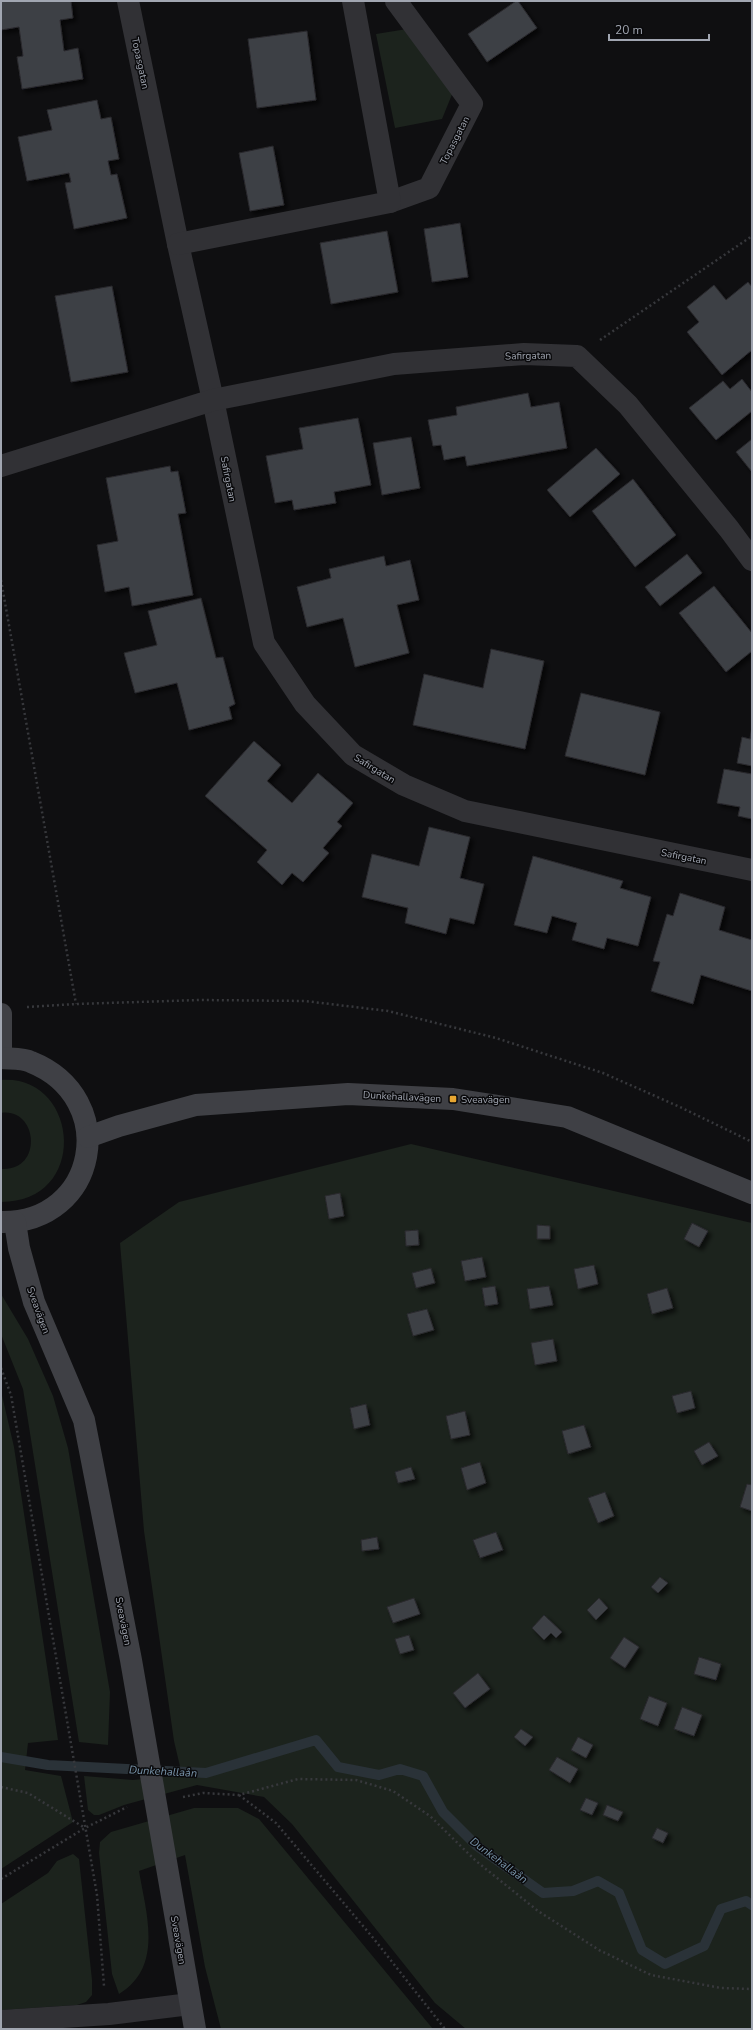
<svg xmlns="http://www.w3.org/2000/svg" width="753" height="2030" font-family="'Nunito Sans',sans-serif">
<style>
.green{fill:#1c231d}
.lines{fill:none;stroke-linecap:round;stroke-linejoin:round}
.stream{stroke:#2a3238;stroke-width:10}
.building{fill:#3e3f44;stroke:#29292d;filter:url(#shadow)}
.path{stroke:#37383c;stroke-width:2.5;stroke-dasharray:2 3;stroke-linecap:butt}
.street{stroke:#313135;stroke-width:22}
.secondary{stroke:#3f4045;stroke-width:22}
.poi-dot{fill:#e7a631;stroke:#0a0a0c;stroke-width:1.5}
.labels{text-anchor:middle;stroke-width:3;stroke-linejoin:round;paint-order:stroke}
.street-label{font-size:10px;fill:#a1a6b1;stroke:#0a0a0c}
.poi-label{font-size:10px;fill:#a1a6b1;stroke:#0a0a0c;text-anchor:start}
.water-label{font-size:11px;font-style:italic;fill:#7995ab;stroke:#0a0a0c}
</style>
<defs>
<filter id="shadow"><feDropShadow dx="3.5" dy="3.5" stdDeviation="2" flood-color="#0009"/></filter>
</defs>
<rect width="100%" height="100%" fill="#0f0f11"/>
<g class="green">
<path d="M 407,29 L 453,92 L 442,119 L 395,128 L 376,34 Z"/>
<path d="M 1,1080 C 79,1074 91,1202 1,1202 L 1,1169 C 44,1172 38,1107 1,1113 Z"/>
<path d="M 411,1144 L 752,1223 L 752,2029 L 466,2029 L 435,2003 L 292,1824 L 264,1797 L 197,1785 L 124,1805 L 99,1815 L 94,1815 L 88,1810 L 84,1776 L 133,1780 L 182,1775 L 174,1741 L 144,1531 L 120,1243 L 179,1202 Z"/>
<path d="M 1,1294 L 28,1339 L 53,1396 L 68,1448 L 110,1692 L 108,1745 L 79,1742 L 23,1389 L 1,1334 Z"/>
<path d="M 1,1391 L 14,1447 L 58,1740 L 28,1743 L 25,1770 L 61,1776 L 73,1822 L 1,1869 Z"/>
<path d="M 194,1808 L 238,1808 L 259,1819 L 433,2029 L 221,2029 L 205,1967 L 185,1855 L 139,1871 C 146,1913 164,1967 119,1994 L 112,1974 L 99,1853 L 100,1842 L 111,1832 Z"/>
<path d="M 73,1854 L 79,1859 L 92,1980 L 92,1995 L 86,2002 L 77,2005 L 1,2010 L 1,1904 L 48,1873 L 57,1861 Z"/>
</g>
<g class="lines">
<path class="stream" d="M 1,1757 L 48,1765 L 206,1773 L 316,1740 L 338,1767 L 379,1775 L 400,1769 L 423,1776 L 443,1812 L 477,1846 L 543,1893 L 573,1891 L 598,1881 L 619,1893 L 642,1950 L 665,1964 L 704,1946 L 721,1909 L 746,1901 L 752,1905"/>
</g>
<g class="building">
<path d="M 1,1 L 71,1 L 73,18 L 60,20 L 64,51 L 78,48 L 83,79 L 22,89 L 17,57 L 23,56 L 19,27 L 1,30 Z"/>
<path d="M 516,1 L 518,1 L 537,28 L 487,62 L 468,34 Z"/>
<path d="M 307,31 L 316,100 L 257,108 L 248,39 Z"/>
<path d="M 97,100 L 101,119 L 111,117 L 119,159 L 108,161 L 111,175 L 117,174 L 127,218 L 74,229 L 65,183 L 71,182 L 69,173 L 27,181 L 18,137 L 52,130 L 47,110 Z"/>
<path d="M 273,146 L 284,205 L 250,211 L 239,153 Z"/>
<path d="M 460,223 L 468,277 L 432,282 L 424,229 Z"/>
<path d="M 387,231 L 398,292 L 331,304 L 320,243 Z"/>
<path d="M 748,282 L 752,287 L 752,350 L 722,375 L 687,332 L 699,322 L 687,307 L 714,285 L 726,300 Z"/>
<path d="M 112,286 L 128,372 L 71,382 L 55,296 Z"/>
<path d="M 742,379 L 752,392 L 752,411 L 716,440 L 689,408 L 723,381 L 730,389 Z"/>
<path d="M 528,393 L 531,407 L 559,402 L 567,448 L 467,466 L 465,456 L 444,460 L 441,445 L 433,446 L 428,420 L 457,415 L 456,407 Z"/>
<path d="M 358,418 L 371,485 L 334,492 L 336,503 L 294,510 L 292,500 L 275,503 L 266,456 L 303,449 L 299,428 Z"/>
<path d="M 411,437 L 420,488 L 382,495 L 373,443 Z"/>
<path d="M 752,439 L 752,472 L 736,452 Z"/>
<path d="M 596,448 L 620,474 L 570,517 L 547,490 Z"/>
<path d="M 170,466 L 171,472 L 178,471 L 186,513 L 178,514 L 193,595 L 132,606 L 129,587 L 105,592 L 97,545 L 118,541 L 106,478 Z"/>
<path d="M 633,479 L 676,535 L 635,567 L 592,511 Z"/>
<path d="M 687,554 L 702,573 L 660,606 L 645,587 Z"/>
<path d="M 384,556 L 386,566 L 410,560 L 419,600 L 397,605 L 409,653 L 355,667 L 343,618 L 307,627 L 297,587 L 331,578 L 329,569 Z"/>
<path d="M 714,586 L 752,633 L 752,651 L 726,672 L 679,613 Z"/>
<path d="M 201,598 L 216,658 L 223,657 L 235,704 L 229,707 L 232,719 L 189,730 L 177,683 L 135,693 L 124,653 L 157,645 L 148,611 Z"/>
<path d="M 491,649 L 544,661 L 525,749 L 413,725 L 424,674 L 483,688 Z"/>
<path d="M 581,693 L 660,712 L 645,775 L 565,756 Z"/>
<path d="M 752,726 L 752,766 L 737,763 L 742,737 L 750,739 Z"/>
<path d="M 254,741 L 281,765 L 267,781 L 292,803 L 318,773 L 353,803 L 337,822 L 342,826 L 323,848 L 329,853 L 303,882 L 292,873 L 282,885 L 257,862 L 267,850 L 205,796 Z"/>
<path d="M 724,769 L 752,774 L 752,819 L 738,816 L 740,807 L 717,803 Z"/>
<path d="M 429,827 L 470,837 L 460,878 L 484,884 L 474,924 L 450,918 L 446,934 L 405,923 L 408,908 L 362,897 L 372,854 L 419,866 Z"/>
<path d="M 533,856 L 623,881 L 620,888 L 651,897 L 638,946 L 607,938 L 604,949 L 572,940 L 577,923 L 552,916 L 547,933 L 514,925 Z"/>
<path d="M 680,893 L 725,907 L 719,930 L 752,940 L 752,991 L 701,975 L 693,1004 L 651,991 L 660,962 L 653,961 L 667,914 L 673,916 Z"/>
<path d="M 340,1193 L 344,1216 L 329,1219 L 325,1196 Z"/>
<path d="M 692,1223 L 708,1231 L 699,1247 L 684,1239 Z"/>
<path d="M 537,1225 L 550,1226 L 550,1239 L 537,1239 Z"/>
<path d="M 418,1230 L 419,1245 L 406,1246 L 405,1231 Z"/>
<path d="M 482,1257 L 486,1277 L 465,1281 L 461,1261 Z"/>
<path d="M 594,1265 L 598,1284 L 578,1289 L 574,1269 Z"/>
<path d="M 431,1268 L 435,1283 L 416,1288 L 412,1273 Z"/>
<path d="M 495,1286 L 498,1304 L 485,1306 L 482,1288 Z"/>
<path d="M 549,1286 L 553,1305 L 530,1309 L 527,1289 Z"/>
<path d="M 667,1288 L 673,1308 L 652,1314 L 647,1294 Z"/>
<path d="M 427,1309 L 434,1330 L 413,1336 L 407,1314 Z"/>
<path d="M 553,1339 L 557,1361 L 535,1365 L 531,1343 Z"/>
<path d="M 691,1391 L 695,1408 L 677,1413 L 672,1396 Z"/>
<path d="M 366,1404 L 370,1425 L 354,1429 L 350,1408 Z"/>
<path d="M 465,1411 L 470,1435 L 451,1439 L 446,1416 Z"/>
<path d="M 584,1425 L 591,1447 L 568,1454 L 562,1431 Z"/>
<path d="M 709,1442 L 718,1456 L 702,1465 L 694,1451 Z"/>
<path d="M 480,1462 L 486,1483 L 467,1490 L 461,1468 Z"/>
<path d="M 411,1467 L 415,1479 L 398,1483 L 395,1472 Z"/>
<path d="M 747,1484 L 752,1485 L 752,1511 L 740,1507 Z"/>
<path d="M 605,1492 L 614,1516 L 598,1523 L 588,1498 Z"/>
<path d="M 496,1532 L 503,1550 L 480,1558 L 473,1540 Z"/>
<path d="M 377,1537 L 379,1549 L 362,1551 L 361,1540 Z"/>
<path d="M 660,1577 L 668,1583 L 658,1593 L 651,1587 Z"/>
<path d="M 414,1598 L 420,1614 L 393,1623 L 387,1607 Z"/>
<path d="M 599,1598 L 608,1608 L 596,1620 L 587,1610 Z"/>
<path d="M 544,1615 L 562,1632 L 556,1638 L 551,1633 L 544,1640 L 532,1628 Z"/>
<path d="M 409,1635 L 414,1650 L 400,1654 L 395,1639 Z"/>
<path d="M 624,1637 L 639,1647 L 625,1668 L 610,1658 Z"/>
<path d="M 699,1657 L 721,1664 L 716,1680 L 694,1674 Z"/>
<path d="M 478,1673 L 490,1689 L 465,1708 L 453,1693 Z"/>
<path d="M 649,1696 L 667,1703 L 658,1726 L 640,1719 Z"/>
<path d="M 682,1707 L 702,1715 L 694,1736 L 674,1729 Z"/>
<path d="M 521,1729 L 533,1737 L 525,1746 L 514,1737 Z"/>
<path d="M 578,1737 L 593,1745 L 586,1758 L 571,1750 Z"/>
<path d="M 557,1757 L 578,1769 L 570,1783 L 549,1770 Z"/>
<path d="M 586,1798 L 598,1803 L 592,1815 L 580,1810 Z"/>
<path d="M 607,1805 L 623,1812 L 618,1821 L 603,1815 Z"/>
<path d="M 657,1828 L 668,1833 L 663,1843 L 652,1838 Z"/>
</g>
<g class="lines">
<g class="path">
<path d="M 600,340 L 752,236"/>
<path d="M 1,580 L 76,1004"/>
<path d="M 27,1007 L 76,1004 L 200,1000 L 305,1001 L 388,1011 L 496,1038 L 603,1073 L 680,1107 L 752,1142"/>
<path d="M 1,1368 L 11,1395 L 97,1895 L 104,1986"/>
<path d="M 1,1787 L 28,1793 L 85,1828"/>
<path d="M 239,1795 L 276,1823 L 374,1939 L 445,2029"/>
<path d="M 183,1797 L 203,1793 L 239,1795 L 298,1779 L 356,1780 L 393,1791 L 430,1816 L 476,1861 L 538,1911 L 599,1950 L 651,1975 L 721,1988 L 752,1989"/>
<path d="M 1,1879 L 85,1828 L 127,1807"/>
</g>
<g class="street">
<path d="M 128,1 L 178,244 L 213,400 L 264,643 L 305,704 L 353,755 L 404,785 L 465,811 L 752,870"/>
<path d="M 390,202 L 429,188 L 472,104 L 396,1"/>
<path d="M 178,244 L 390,202 L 353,1"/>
<path d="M 1,466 L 213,400 L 394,364 L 524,354 L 577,356 L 628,405 L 729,529 L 752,560"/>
<path d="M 1,2021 L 109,2014 L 190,2004"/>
</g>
<g class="secondary">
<path d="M 1,1014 L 1,1058"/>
<path d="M 1,1058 C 10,1059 23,1058 31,1062 C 121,1098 98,1224 1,1222"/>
<path d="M 88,1137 L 119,1126 L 196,1105 L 348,1094 L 453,1099 L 567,1117 L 752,1193"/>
<path d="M 15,1222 L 19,1248 L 34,1302 L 84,1420 L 131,1660 L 195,2029"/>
</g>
</g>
<rect class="poi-dot" x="449" y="1095" width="8" height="8" rx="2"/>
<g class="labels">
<g class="street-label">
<text transform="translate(141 63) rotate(78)" y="4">Topasgatan</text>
<text transform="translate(454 140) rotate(-63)" y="4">Topasgatan</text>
<text transform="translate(528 355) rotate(-1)" y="4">Safirgatan</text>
<text transform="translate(229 479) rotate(79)" y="4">Safirgatan</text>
<text transform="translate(375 768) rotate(32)" y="4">Safirgatan</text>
<text transform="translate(684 856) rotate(11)" y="4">Safirgatan</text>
<text transform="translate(402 1096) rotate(3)" y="4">Dunkehallavägen</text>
<text transform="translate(39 1310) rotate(70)" y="4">Sveavägen</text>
<text transform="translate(124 1621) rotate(79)" y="4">Sveavägen</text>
<text transform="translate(179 1940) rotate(80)" y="4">Sveavägen</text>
</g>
<g class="poi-label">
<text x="461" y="1103">Sveavägen</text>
</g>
<g class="water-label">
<text transform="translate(163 1771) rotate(3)" y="4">Dunkehallaån</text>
<text transform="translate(499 1860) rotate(37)" y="4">Dunkehallaån</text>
</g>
</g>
<rect width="753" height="2030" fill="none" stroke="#a1a6b1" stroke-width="4"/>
<path d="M609 34v6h100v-6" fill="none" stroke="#a1a6b1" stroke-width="2"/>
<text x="615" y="34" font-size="12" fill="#a1a6b1" stroke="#0a0a0c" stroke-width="3" paint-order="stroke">20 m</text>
</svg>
